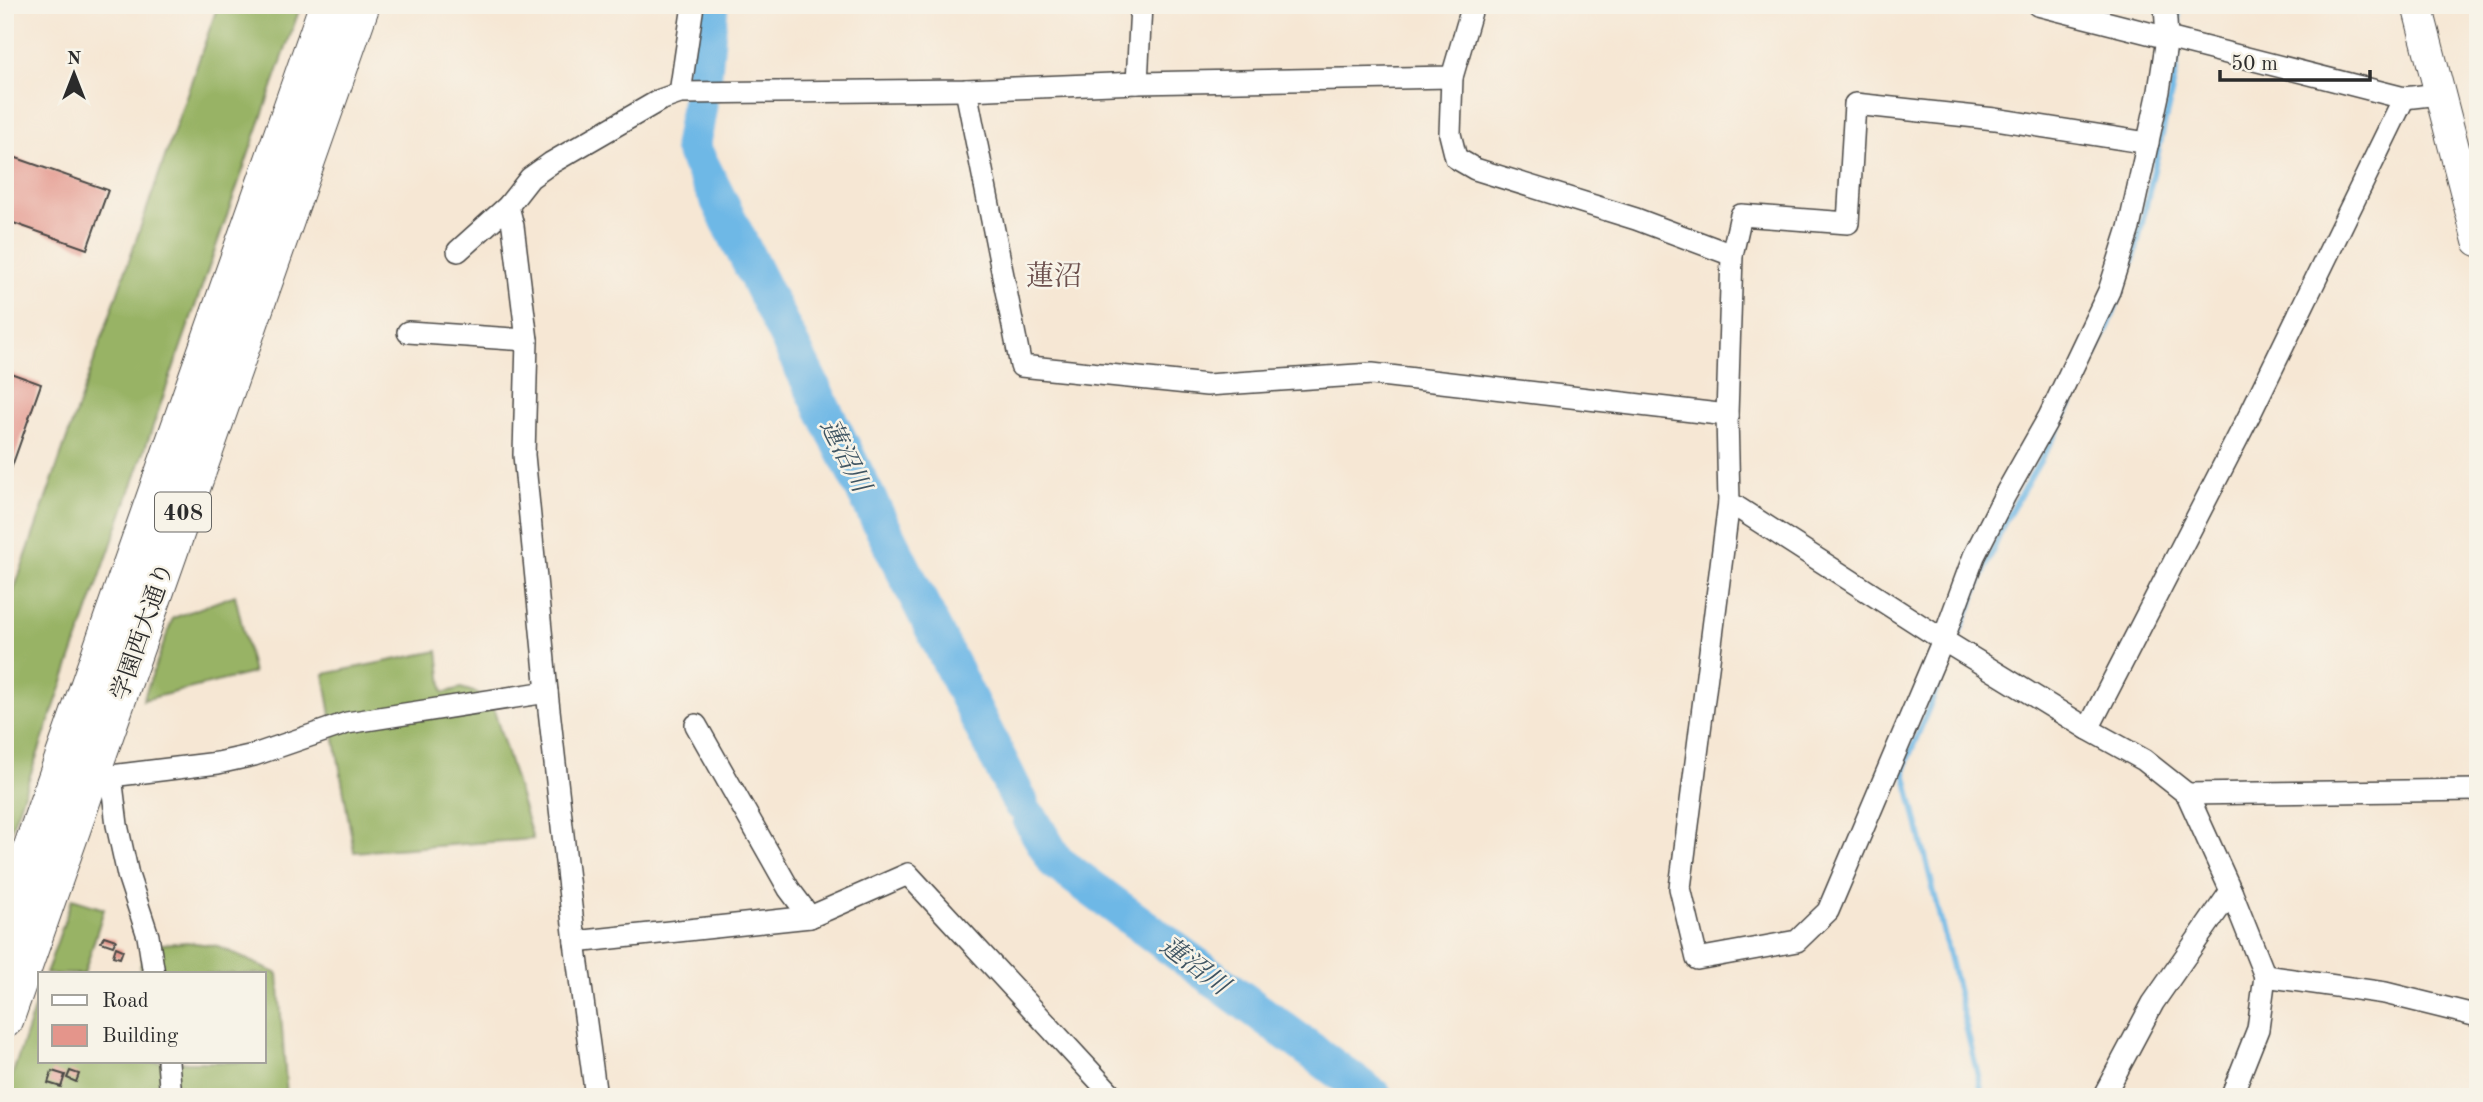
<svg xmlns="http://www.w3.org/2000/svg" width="2483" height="1102" font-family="'Old Standard TT','Noto Serif JP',serif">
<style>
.forest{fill:#98b365;stroke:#626f48;stroke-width:2}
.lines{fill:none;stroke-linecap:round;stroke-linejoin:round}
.stream{stroke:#6eb8e6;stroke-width:6}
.river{stroke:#6eb8e6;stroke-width:37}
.building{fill:#e4958b}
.street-casing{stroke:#494744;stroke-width:24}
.secondary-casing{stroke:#494744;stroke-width:32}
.highway-casing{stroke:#494744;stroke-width:39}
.street{stroke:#fff;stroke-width:21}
.secondary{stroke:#fff;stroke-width:30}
.highway{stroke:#fff;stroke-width:37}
.labels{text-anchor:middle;stroke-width:5;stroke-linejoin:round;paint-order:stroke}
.shield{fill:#f7f3e8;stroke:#686764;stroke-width:2}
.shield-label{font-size:23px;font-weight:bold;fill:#2b2b2b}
.street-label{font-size:24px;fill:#2b2b2b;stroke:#f7f3e8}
.water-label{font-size:26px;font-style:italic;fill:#3f5563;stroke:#f7f3e8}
.quarter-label{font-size:28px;fill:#6c504d;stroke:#f7f3e8}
</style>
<rect width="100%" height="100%" fill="#f7f3e8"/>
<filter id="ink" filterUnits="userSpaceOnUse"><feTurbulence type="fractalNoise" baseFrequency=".0143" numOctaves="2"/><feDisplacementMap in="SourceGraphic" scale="14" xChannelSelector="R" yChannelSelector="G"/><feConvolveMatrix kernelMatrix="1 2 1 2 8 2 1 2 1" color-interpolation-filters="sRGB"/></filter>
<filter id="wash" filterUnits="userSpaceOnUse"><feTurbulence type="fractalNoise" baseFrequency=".00686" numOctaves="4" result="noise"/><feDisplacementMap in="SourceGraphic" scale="28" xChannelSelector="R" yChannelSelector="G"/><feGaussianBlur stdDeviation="1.57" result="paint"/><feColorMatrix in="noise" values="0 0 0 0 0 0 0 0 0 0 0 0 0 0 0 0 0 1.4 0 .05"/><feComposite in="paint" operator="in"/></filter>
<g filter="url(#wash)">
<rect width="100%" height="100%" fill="#f6e7d4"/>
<g class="forest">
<path d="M 218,5 L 301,5 L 5,847 L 5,616 Z"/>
<path d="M 235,595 L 253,673 L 143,700 L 173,618 Z"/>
<path d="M 438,651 L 443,693 L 461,688 L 490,697 L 533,839 L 354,852 L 324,674 Z"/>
<path d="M 72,899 L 104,909 L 84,974 L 46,974 Z"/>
<path d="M 187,942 L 218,946 L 278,974 L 287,1097 L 5,1097 L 40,991 L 40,1062 L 264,1062 L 264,974 L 139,974 L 144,950 L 152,945 Z"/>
</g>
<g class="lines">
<g class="stream">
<path d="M 2178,5 L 2179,32"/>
<path d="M 1958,636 L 2004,523 L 2057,432 L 2109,324 L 2135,254 L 2176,72 L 2178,52"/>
<path d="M 1949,659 L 1906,763 L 1905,772 L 1983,1097"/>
</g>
<g class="river">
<path d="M 703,82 L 710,5"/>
<path d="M 699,105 L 692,147 L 1020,802"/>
<path d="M 1031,820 L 1056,862 L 1374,1097"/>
</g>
</g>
<g id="blocks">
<g class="building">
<path d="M 5,154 L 108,190 L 87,249 L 5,220 Z"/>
<path d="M 5,371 L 41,384 L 6,483 L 5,483 Z"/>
<path d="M 104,936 L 116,940 L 113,946 L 101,942 Z"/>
<path d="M 116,947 L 123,950 L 120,958 L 113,956 Z"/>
<path d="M 52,1071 L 65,1075 L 61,1087 L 48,1083 Z"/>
<path d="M 70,1071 L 79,1074 L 76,1082 L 67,1078 Z"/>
</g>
</g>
</g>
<g filter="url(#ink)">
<use href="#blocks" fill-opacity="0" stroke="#494744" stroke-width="2"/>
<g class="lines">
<g class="street-casing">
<g id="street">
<path d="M 2038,5 L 2404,98 L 2439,94"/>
<path d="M 1452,77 L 1450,134 L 1456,158 L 1475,169 L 1636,219 L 1732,255 L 1727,415 L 1729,502 L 1943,640 L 2088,729 L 2144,760 L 2187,794 L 2231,891 L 2265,976 L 2385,993 L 2478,1016"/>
<path d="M 1137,83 L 1452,77 L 1473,5"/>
<path d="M 966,90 L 1021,366 L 1207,385 L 1372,374 L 1727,415"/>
<path d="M 680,93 L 693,5"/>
<path d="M 508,206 L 513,226 L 527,340 L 524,455 L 547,692 L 575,942 L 596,1097"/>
<path d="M 458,251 L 508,206 L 530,178 L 551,163 L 660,100 L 680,93 L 966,90 L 1137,83 L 1141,5"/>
<path d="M 1732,255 L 1741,215 L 1848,223 L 1855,104 L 1995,119 L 2148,143"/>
<path d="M 408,332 L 527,340"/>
<path d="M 1729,502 L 1680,888 L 1697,959 L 1797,941 L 1828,911 L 1943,640 L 1974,556 L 2005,495 L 2049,417 L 2109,291 L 2129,228 L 2159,91 L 2167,38 L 2165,5"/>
<path d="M 696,725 L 789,889 L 810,917"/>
<path d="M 2088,729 L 2251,412 L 2404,98"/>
<path d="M 100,772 L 111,776 L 117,825 L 128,875 L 148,936 L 154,974"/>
<path d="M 111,776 L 218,763 L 254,755 L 347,723 L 547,692"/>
<path d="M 2187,794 L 2478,790"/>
<path d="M 575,942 L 810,917 L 908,874 L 1114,1097"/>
<path d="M 168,1062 L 171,1097"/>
<path d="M 2103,1097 L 2153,1003 L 2231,891"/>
<path d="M 2231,1097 L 2258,1029 L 2265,976"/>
</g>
</g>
<g class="secondary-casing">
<path id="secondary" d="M 2417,5 L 2478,241"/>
</g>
<g class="highway-casing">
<g id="highway">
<path d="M 5,925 L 328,5"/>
<path d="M 5,1019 C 126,682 242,343 361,5"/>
</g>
</g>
<use href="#street" class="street"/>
<use href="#secondary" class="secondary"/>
<use href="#highway" class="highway"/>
</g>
</g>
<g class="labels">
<rect class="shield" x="155" y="492.5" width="56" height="39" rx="5"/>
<g class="shield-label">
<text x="183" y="520">408</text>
</g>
<g class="street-label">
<text transform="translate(142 631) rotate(-71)" y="8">学園西大通り</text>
</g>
<g class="water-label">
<text transform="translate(846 455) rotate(63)" y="9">蓮沼川</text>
<text transform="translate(1195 965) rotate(37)" y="9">蓮沼川</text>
</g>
<g class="quarter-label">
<text x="1054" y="285">蓮沼</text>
</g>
</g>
<rect width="2483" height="1102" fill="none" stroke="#f7f3e8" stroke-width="28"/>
<rect x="38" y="972" width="228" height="91" fill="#f7f3e8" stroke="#a5a39c" stroke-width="2"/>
<rect x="52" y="995" width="35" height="10" fill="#ffffff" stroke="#a5a39c" stroke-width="2"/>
<text x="102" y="1007" font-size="21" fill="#2b2b2b">Road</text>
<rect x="52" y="1025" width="35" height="21" fill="#e4958b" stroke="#a5a39c" stroke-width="2"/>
<text x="102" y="1042" font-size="21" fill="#2b2b2b">Building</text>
<g transform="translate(74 74)" stroke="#f7f3e8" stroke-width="5" paint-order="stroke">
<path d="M0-5L12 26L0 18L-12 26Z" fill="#2b2b2b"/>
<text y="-10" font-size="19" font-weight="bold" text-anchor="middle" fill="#2b2b2b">N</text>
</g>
<path d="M2220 70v10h150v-10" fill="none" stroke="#2b2b2b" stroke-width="3.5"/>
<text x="2231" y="70" font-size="21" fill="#2b2b2b" stroke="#f7f3e8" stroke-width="5" paint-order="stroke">50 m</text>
</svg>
